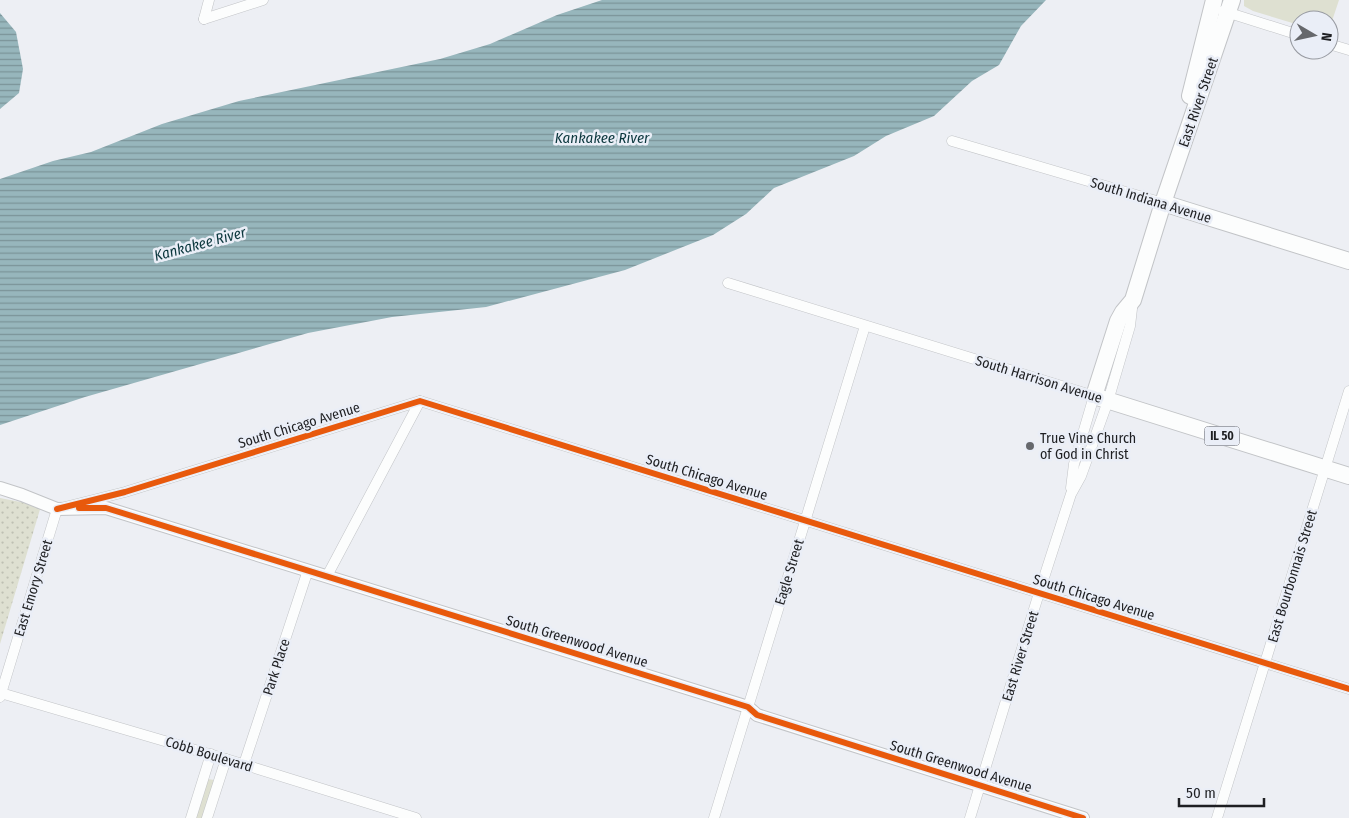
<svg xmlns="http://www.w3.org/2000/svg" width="1349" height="818" font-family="'Fira Sans Condensed',sans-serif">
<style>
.grass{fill:#dee0d1}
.park{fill:url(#park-dots)}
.water{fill:url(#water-rules)}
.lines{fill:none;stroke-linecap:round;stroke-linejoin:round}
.minor-casing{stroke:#c2c4c7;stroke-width:11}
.tertiary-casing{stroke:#c2c4c7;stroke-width:14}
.primary-casing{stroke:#c2c4c7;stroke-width:18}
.minor{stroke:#fcfdfd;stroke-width:10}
.tertiary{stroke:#fcfdfd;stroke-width:12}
.primary{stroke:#fcfdfd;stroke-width:16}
.cycleway-casing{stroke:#eaeef7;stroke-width:9}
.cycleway{stroke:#e8590c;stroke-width:6}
.poi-dot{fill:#66686c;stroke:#eaeef7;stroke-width:2}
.labels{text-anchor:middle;stroke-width:5;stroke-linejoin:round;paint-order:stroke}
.shield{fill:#eaeef7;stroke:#5b5d62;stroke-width:1}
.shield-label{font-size:12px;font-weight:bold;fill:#1e1f22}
.street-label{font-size:14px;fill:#1e1f22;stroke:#eaeef7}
.poi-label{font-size:14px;fill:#1e1f22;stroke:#eaeef7;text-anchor:start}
.water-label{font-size:15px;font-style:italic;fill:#0b373d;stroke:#eaeef7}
</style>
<defs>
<pattern id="park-dots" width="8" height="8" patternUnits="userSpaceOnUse" patternTransform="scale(1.25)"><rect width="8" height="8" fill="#dee0d1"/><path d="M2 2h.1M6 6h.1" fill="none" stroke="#bec0b3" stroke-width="1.8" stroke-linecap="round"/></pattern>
<pattern id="water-rules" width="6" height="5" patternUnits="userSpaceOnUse" patternTransform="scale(1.25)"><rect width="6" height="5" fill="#97b6bc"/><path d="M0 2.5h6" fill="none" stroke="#7b9398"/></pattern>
</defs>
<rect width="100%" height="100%" fill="#edeff4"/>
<g class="grass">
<path d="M 1244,0 L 1339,0 L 1329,30 L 1329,20 L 1299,20 L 1299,25 L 1253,11 L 1244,6 Z"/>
<path d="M 208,779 L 214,780 L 203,818 L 196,818 Z"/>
</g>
<path class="park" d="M 0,498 L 41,506 L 0,644 Z"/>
<g class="water">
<path d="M 602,0 L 1046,0 L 1021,26 L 999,65 L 972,81 L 934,116 L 886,136 L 854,156 L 774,188 L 746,214 L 713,235 L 625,270 L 486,307 L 392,317 L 308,333 L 85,397 L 0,425 L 0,179 L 53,161 L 91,152 L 162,124 L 239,101 L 440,59 L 490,44 L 557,15 Z"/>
<path d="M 0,13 L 16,32 L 23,69 L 19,93 L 0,109 Z"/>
</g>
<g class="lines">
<g class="minor-casing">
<g id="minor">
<path d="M 1223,11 L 1299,35"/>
<path d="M 204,19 L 263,0"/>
<path d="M 204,19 L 209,0"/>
<path d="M 1329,44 L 1349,50"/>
<path d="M 952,141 L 1163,203"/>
<path d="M 728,283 L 1094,396 L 1074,464 L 1071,488"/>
<path d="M 327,576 L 420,401"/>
<path d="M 1,693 L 226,759 L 416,818"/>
<path d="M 0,697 L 57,509 L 125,492 L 420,401 L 1349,689"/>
<path d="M 244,764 L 308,570"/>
<path d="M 191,818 L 211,754"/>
<path d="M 207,818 L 226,759"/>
<path d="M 714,818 L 865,326"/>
<path d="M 970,818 L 1039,593 L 1071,494 L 1081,476 L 1108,401 L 1130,326 L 1133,300"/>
<path d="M 1217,818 L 1349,391"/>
</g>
</g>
<g class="tertiary-casing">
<path id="tertiary" d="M 0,488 L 22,495 L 57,509 L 106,508 L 748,707 L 757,715 L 1083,818"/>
</g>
<g class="primary-casing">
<g id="primary">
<path d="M 1232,0 L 1163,203 L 1133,300 L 1123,312 L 1118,321 L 1094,396 L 1349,476"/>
<path d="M 1190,96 L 1214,0"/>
<path d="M 1163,203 L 1349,261"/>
</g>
</g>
<use href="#minor" class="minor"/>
<use href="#tertiary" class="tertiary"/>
<use href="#primary" class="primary"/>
<g class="cycleway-casing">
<g id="cycleway">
<path d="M 79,508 L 106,508 L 748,707 L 757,715 L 1083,818"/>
<path d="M 57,509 L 125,492 L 420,401 L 1349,689"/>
</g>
</g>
<use href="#cycleway" class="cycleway"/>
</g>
<circle class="poi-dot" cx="1030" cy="446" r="5"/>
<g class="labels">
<rect class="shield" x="1204.5" y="426.5" width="35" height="19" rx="4"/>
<g class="shield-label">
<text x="1222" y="440">IL 50</text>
</g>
<g class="street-label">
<text transform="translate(1198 102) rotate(-71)" y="5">East River Street</text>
<text transform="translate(1151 200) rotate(17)" y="5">South Indiana Avenue</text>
<text transform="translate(1039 379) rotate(17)" y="5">South Harrison Avenue</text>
<text transform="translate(299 425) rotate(-17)" y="5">South Chicago Avenue</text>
<text transform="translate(707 477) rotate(17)" y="5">South Chicago Avenue</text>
<text transform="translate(789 572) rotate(-73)" y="5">Eagle Street</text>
<text transform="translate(1292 576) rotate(-73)" y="5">East Bourbonnais Street</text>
<text transform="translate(33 588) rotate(-73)" y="5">East Emory Street</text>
<text transform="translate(1094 597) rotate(17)" y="5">South Chicago Avenue</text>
<text transform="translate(577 641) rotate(17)" y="5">South Greenwood Avenue</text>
<text transform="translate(1020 656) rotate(-73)" y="5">East River Street</text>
<text transform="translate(276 667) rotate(-72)" y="5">Park Place</text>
<text transform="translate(209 754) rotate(17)" y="5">Cobb Boulevard</text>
<text transform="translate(961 766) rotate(17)" y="5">South Greenwood Avenue</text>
</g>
<g class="poi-label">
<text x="1040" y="443">True Vine Church<tspan x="1040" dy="16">of God in Christ</tspan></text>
</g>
<g class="water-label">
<text x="602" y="143">Kankakee River</text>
<text transform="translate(200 244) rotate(-15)" y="5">Kankakee River</text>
</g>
</g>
<g transform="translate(1314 35) rotate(99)"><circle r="24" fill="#eaeef7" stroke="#989ba2"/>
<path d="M0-4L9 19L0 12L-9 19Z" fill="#66686c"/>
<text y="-8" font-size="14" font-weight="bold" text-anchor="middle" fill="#1e1f22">N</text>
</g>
<path d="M1179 798v8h85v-8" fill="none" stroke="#1e1f22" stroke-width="2.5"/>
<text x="1186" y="798" font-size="15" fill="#1e1f22" stroke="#eaeef7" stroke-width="4" paint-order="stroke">50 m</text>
</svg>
